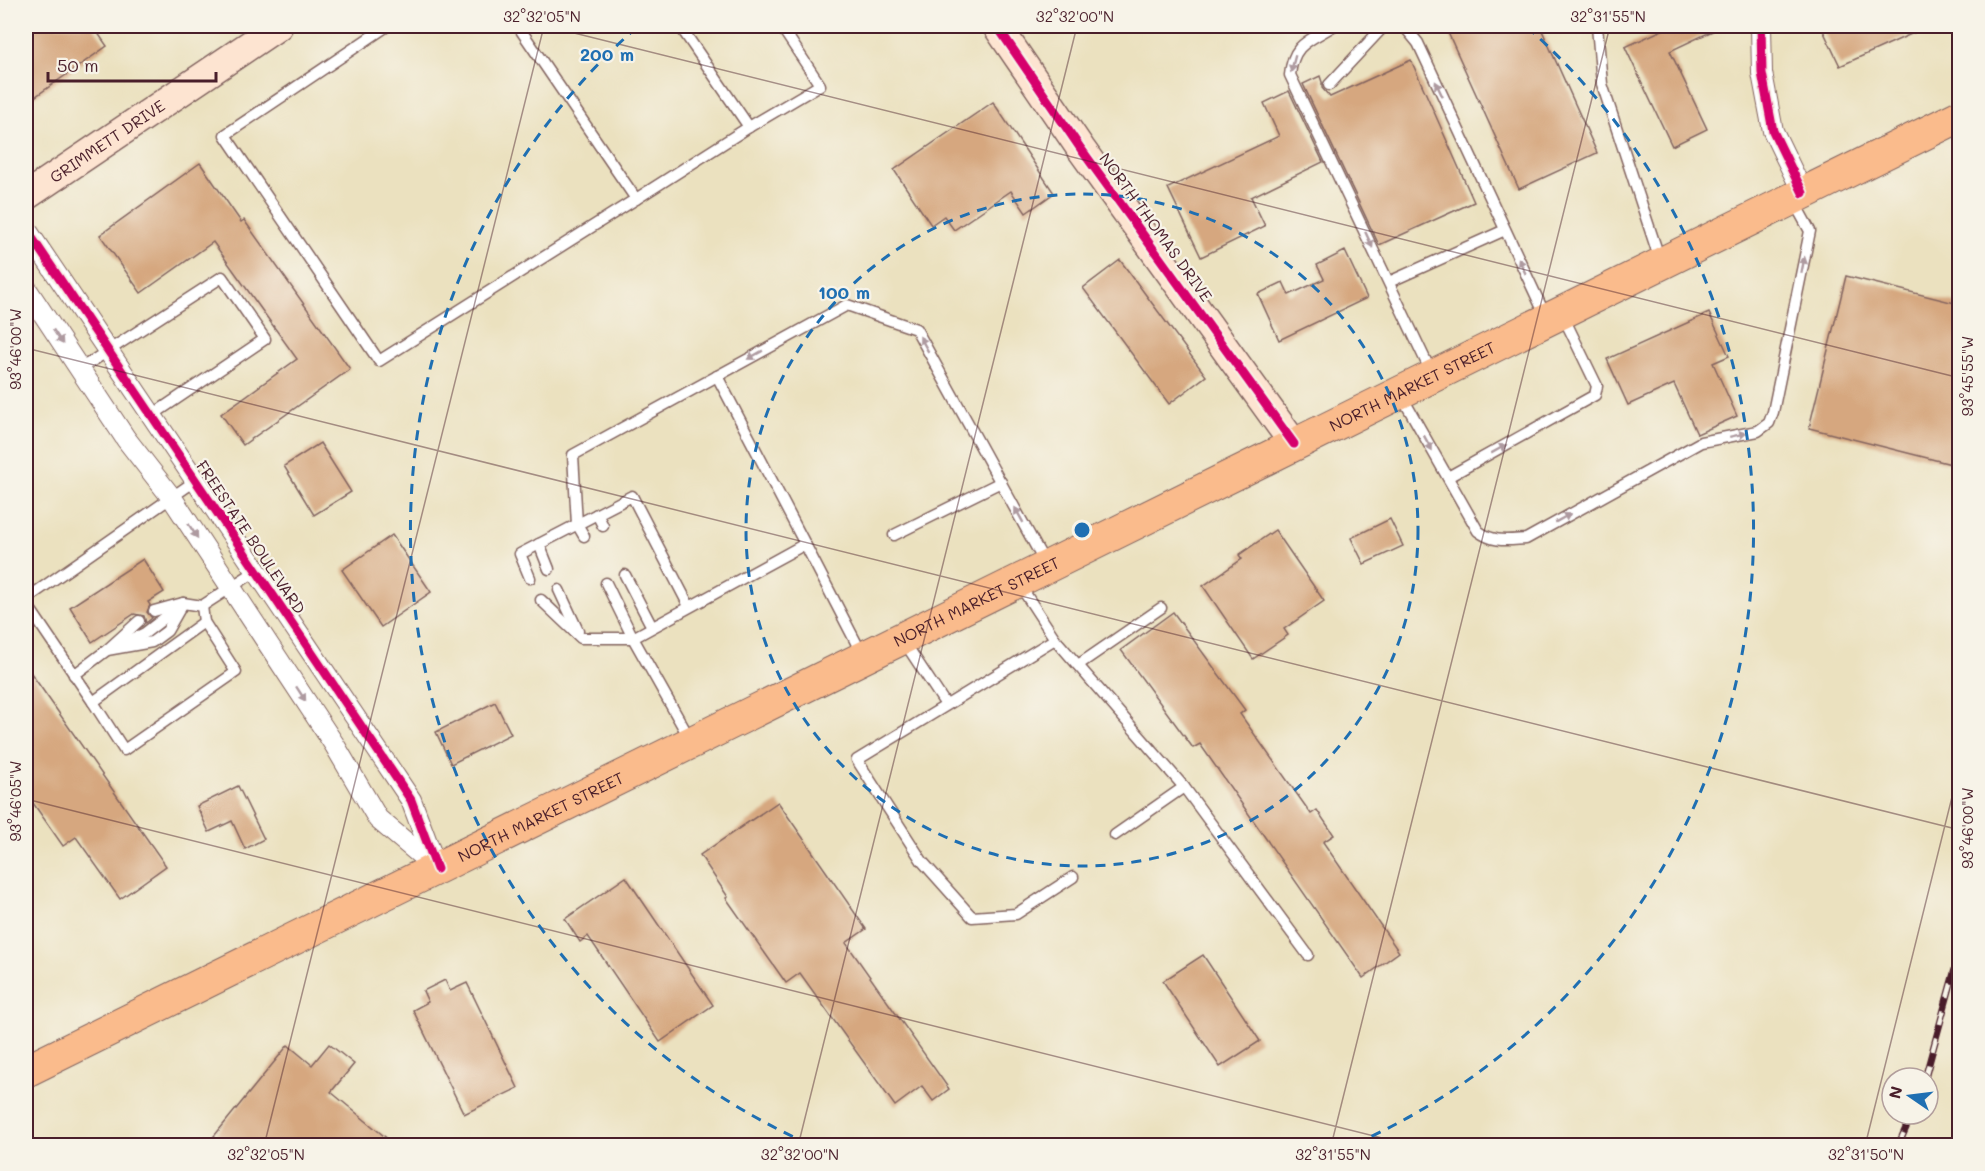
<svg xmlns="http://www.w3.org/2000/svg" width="1985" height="1171" font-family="Mali,sans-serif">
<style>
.building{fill:#d6a77f}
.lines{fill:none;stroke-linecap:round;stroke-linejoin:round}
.lane-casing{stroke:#82635f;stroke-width:13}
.street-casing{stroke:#82635f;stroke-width:22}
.secondary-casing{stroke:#82635f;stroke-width:31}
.primary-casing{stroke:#82635f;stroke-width:34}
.lane{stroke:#fff;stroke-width:10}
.street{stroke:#fff;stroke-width:20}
.secondary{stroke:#fde4d1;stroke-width:28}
.primary{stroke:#fabb8c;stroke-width:32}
.rail-casing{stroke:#4a1f2b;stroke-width:7}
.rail{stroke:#f7f3e8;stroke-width:4.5;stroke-dasharray:14;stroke-linecap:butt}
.cycleway-casing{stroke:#f7f3e8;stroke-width:13}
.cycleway{stroke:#d6006c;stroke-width:9}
.oneway{fill:#ae9aa0}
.ticks{fill:none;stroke:#4a1f2b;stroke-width:1.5;stroke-opacity:0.45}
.ring{fill:none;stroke:#1f6fb2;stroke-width:3;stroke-dasharray:10 8}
.labels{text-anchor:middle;stroke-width:4.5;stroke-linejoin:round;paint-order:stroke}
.street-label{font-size:16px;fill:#4a1f2b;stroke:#f7f3e8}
.centre{fill:#1f6fb2;stroke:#f7f3e8;stroke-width:3}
.ring-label{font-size:18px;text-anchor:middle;font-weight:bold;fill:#1f6fb2;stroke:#f7f3e8;stroke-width:4.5;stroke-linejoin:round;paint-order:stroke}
.neatline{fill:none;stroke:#4a1f2b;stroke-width:2}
.ticks-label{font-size:15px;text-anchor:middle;fill:#4a1f2b}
</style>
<rect width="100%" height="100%" fill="#f7f3e8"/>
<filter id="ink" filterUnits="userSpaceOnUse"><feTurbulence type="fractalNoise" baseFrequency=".0167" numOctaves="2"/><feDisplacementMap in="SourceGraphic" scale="12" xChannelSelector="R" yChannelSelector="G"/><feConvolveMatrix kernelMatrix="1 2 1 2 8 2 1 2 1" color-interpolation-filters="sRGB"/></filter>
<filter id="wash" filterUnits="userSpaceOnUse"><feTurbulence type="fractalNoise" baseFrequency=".008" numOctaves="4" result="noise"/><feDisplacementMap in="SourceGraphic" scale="24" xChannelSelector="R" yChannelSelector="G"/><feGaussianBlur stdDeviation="1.35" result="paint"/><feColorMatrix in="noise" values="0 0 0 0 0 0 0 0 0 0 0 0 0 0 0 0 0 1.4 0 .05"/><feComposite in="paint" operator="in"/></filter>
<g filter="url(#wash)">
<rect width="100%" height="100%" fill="#ebe1bf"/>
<g id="blocks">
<g class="building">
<path d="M 26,26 L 93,26 L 107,46 L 26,103 Z"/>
<path d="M 1445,26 L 1540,26 L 1597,153 L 1519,189 Z"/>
<path d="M 1671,26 L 1723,26 L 1670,51 L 1707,129 L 1672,146 L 1625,47 Z"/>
<path d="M 1821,26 L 1929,26 L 1840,66 Z"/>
<path d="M 1411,60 L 1474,202 L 1379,245 L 1303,84 L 1320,76 L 1322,82 L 1322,88 L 1330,97 Z"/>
<path d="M 1289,91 L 1323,162 L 1251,197 L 1265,226 L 1201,257 L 1168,188 L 1279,136 L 1264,103 Z"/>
<path d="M 993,102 L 1054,193 L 1026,213 L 1011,191 L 954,230 L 944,216 L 931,225 L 894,170 Z"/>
<path d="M 200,163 L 241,222 L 244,220 L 350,369 L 243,445 L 221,414 L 297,359 L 213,242 L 141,293 L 100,235 Z"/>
<path d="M 1345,251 L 1367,298 L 1279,340 L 1258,294 L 1283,282 L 1289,295 L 1324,279 L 1317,265 Z"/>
<path d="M 1120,260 L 1206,376 L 1169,404 L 1083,288 Z"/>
<path d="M 1846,276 L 1959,304 L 1959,466 L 1809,428 Z"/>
<path d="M 1709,313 L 1729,356 L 1713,363 L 1737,416 L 1697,434 L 1674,384 L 1628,405 L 1607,359 Z"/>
<path d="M 320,443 L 351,492 L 314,515 L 284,466 Z"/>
<path d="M 1390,519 L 1403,546 L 1364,564 L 1351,538 Z"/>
<path d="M 1275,530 L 1324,601 L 1284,629 L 1288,635 L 1253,659 L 1203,586 L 1242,559 L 1239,555 Z"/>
<path d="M 392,535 L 431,592 L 381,627 L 342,570 Z"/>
<path d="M 143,559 L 164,592 L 148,602 L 150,605 L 147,612 L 152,618 L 146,623 L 144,616 L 134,614 L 92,642 L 70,607 Z"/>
<path d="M 1173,612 L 1245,710 L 1240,714 L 1311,814 L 1317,810 L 1334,835 L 1323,842 L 1399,952 L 1363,978 L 1200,744 L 1193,748 L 1121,650 Z"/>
<path d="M 26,666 L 166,866 L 120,899 L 76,837 L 63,846 L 26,793 Z"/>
<path d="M 495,702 L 511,734 L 451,764 L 436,732 Z"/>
<path d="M 238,786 L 264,839 L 245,849 L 232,821 L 209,832 L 197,806 Z"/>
<path d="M 778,802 L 866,929 L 846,943 L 949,1089 L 933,1101 L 922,1086 L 895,1106 L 800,973 L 786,983 L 726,898 L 728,897 L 700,855 Z"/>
<path d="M 626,877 L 713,1005 L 660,1042 L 588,936 L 580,942 L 565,919 Z"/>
<path d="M 1203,955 L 1260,1041 L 1220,1067 L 1163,981 Z"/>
<path d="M 445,980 L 450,991 L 467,983 L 518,1088 L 464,1114 L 413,1010 L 428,1002 L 423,991 Z"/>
<path d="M 329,1044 L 354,1064 L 331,1092 L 396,1146 L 206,1146 L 288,1045 L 312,1065 Z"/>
</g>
</g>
</g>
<g filter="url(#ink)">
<use href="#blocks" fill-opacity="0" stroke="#82635f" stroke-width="1.5"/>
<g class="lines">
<g class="lane-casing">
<g id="lane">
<path d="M 387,26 L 225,135 L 379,361 L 636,199 L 518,26"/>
<path d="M 680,26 L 749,127"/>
<path d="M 1333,26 C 1309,41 1293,43 1290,75 L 1432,374"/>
<path d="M 1404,26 L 1418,43 L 1547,319"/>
<path d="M 1597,26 L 1602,84 L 1660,260"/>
<path d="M 1329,85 L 1384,26"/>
<path d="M 636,199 L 749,127 L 820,85 L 781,26"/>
<path d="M 1389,282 L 1505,230"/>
<path d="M 80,369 L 222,277 L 265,339 L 151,416"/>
<path d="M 717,376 L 805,544"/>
<path d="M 1401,395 L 1478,531 C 1494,543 1507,540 1526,539 L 1701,442 L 1758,431 L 1769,423 L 1773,412 L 1810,231 L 1793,200"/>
<path d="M 1448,477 L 1595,395 L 1597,386 L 1562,314"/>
<path d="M 597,514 L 603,526"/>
<path d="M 894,535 L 1001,482"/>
<path d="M 584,536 L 577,524 L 573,455 L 847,305 L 916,329 L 1045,563"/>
<path d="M 539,544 L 549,569"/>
<path d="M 625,575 L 652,627"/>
<path d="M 530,578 L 520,554 L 632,496 L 689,606"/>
<path d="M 1019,584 L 1055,639"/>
<path d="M 559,590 L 578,631"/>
<path d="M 26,599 L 195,481"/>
<path d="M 541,600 L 581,638 L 633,638 L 606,583"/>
<path d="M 26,603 L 93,702 L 204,622"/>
<path d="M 154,611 L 183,603 L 202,606 L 256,571"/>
<path d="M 903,640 L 946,705"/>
<path d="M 124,643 L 145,633 L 176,609"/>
<path d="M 107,650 L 152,642 L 167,631 L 183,603"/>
<path d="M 1078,665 L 1161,608"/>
<path d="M 74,675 L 107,650 L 139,621"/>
<path d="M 93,702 L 124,750 L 236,672 L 204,622 L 202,606"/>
<path d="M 690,739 L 633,638 L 805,544 L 863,656"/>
<path d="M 1115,835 L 1184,787"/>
<path d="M 1073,877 L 1016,914 L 972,917 L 922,861 L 857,760 L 1055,639 L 1184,787 L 1308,955"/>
</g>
</g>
<g class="street-casing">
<g id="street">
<path d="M 1761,26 L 1762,73 L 1773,131 L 1803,193"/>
<path d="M 26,229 L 411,800 L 437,869"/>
<path d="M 26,288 L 126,439 L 172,498 L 334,744 L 378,819 L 434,866"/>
</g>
</g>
<g class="secondary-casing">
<g id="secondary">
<path d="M 997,26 L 1081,149 L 1294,444"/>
<path id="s1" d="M 26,196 L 278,26"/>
</g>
</g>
<g class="primary-casing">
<g id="primary">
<path id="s2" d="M 26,1071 L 1960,116"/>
</g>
</g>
<use href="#lane" class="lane"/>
<use href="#street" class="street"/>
<use href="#secondary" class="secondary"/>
<use href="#primary" class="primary"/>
<g class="rail-casing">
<g id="rail">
<path d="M 1925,1078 L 1960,951"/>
<path d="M 1898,1146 L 1912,1114"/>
</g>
</g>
<use href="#rail" class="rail"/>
<g class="cycleway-casing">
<g id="cycleway">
<path d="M 997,26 L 1081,149 L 1294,444"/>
<path d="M 1761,26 L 1762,73 L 1773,131 L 1803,193"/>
<path d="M 26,229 L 411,800 L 437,869"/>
</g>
</g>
<use href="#cycleway" class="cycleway"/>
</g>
<defs><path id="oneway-solid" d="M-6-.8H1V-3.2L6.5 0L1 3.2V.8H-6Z" transform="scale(1.5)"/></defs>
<g class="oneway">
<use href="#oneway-solid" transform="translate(1293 64) rotate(105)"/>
<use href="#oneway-solid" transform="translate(1439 89) rotate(-115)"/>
<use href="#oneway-solid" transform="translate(1369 240) rotate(65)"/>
<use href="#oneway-solid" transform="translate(1803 265) rotate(-79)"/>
<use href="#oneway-solid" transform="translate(1522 266) rotate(-115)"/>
<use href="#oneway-solid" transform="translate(58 337) rotate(56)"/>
<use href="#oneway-solid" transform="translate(924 344) rotate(-119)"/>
<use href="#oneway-solid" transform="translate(755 355) rotate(151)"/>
<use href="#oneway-solid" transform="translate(1738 435) rotate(-12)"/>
<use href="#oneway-solid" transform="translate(1428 443) rotate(61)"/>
<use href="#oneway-solid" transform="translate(1499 449) rotate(-29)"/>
<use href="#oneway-solid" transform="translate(1019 515) rotate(-119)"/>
<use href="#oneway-solid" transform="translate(1563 518) rotate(-29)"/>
<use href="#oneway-solid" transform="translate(193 531) rotate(57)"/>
<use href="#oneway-solid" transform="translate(301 694) rotate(57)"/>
</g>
</g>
<path class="ticks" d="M 546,26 L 1960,378M 26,348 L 1960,830M 26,799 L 1414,1146M 264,1146 L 544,26M 798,1146 L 1077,26M 1331,1146 L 1610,26M 1865,1146 L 1960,765"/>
<g class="ring">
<circle cx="1082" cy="530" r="336"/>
<path d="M809 1144A672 672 0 0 1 637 27M1527 27A672 672 0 0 1 1355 1144"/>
</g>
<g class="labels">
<g class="street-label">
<text dy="6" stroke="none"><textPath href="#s1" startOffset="98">GRIMMETT DRIVE</textPath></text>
<text transform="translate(1156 227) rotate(54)" y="6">NORTH THOMAS DRIVE</text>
<text dy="6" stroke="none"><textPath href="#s2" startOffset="1546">NORTH MARKET STREET</textPath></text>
<text transform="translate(251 537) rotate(56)" y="6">FREESTATE BOULEVARD</text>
<text dy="6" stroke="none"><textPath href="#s2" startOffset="1060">NORTH MARKET STREET</textPath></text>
<text dy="6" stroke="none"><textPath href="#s2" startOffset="574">NORTH MARKET STREET</textPath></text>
</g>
</g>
<circle cx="1082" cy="530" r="9" class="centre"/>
<g class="ring-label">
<text x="607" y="61">200 m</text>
<text x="844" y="299">100 m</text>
</g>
<rect width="1985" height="1171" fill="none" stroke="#f7f3e8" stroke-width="66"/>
<g transform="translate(1910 1096) rotate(284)"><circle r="28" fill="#f7f3e8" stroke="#b29e9c" stroke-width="1.5"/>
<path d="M0-4.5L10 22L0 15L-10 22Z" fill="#1f6fb2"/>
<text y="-9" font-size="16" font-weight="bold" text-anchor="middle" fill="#4a1f2b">N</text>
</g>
<path d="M48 72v9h168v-9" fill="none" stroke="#4a1f2b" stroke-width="3"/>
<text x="57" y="72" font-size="18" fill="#4a1f2b" stroke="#f7f3e8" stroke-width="4.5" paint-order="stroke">50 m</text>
<rect x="33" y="33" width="1919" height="1105" class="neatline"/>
<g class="ticks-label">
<text x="542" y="22">32°32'05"N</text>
<text x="1075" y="22">32°32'00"N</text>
<text x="1608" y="22">32°31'55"N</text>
<text transform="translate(16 349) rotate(-90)" y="5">93°46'00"W</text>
<text transform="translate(1968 376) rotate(-90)" y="5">93°45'55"W</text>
<text transform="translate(16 801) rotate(-90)" y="5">93°46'05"W</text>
<text transform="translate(1968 828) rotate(-90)" y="5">93°46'00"W</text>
<text x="266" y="1160">32°32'05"N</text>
<text x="800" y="1160">32°32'00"N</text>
<text x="1333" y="1160">32°31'55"N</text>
<text x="1866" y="1160">32°31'50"N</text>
</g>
</svg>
